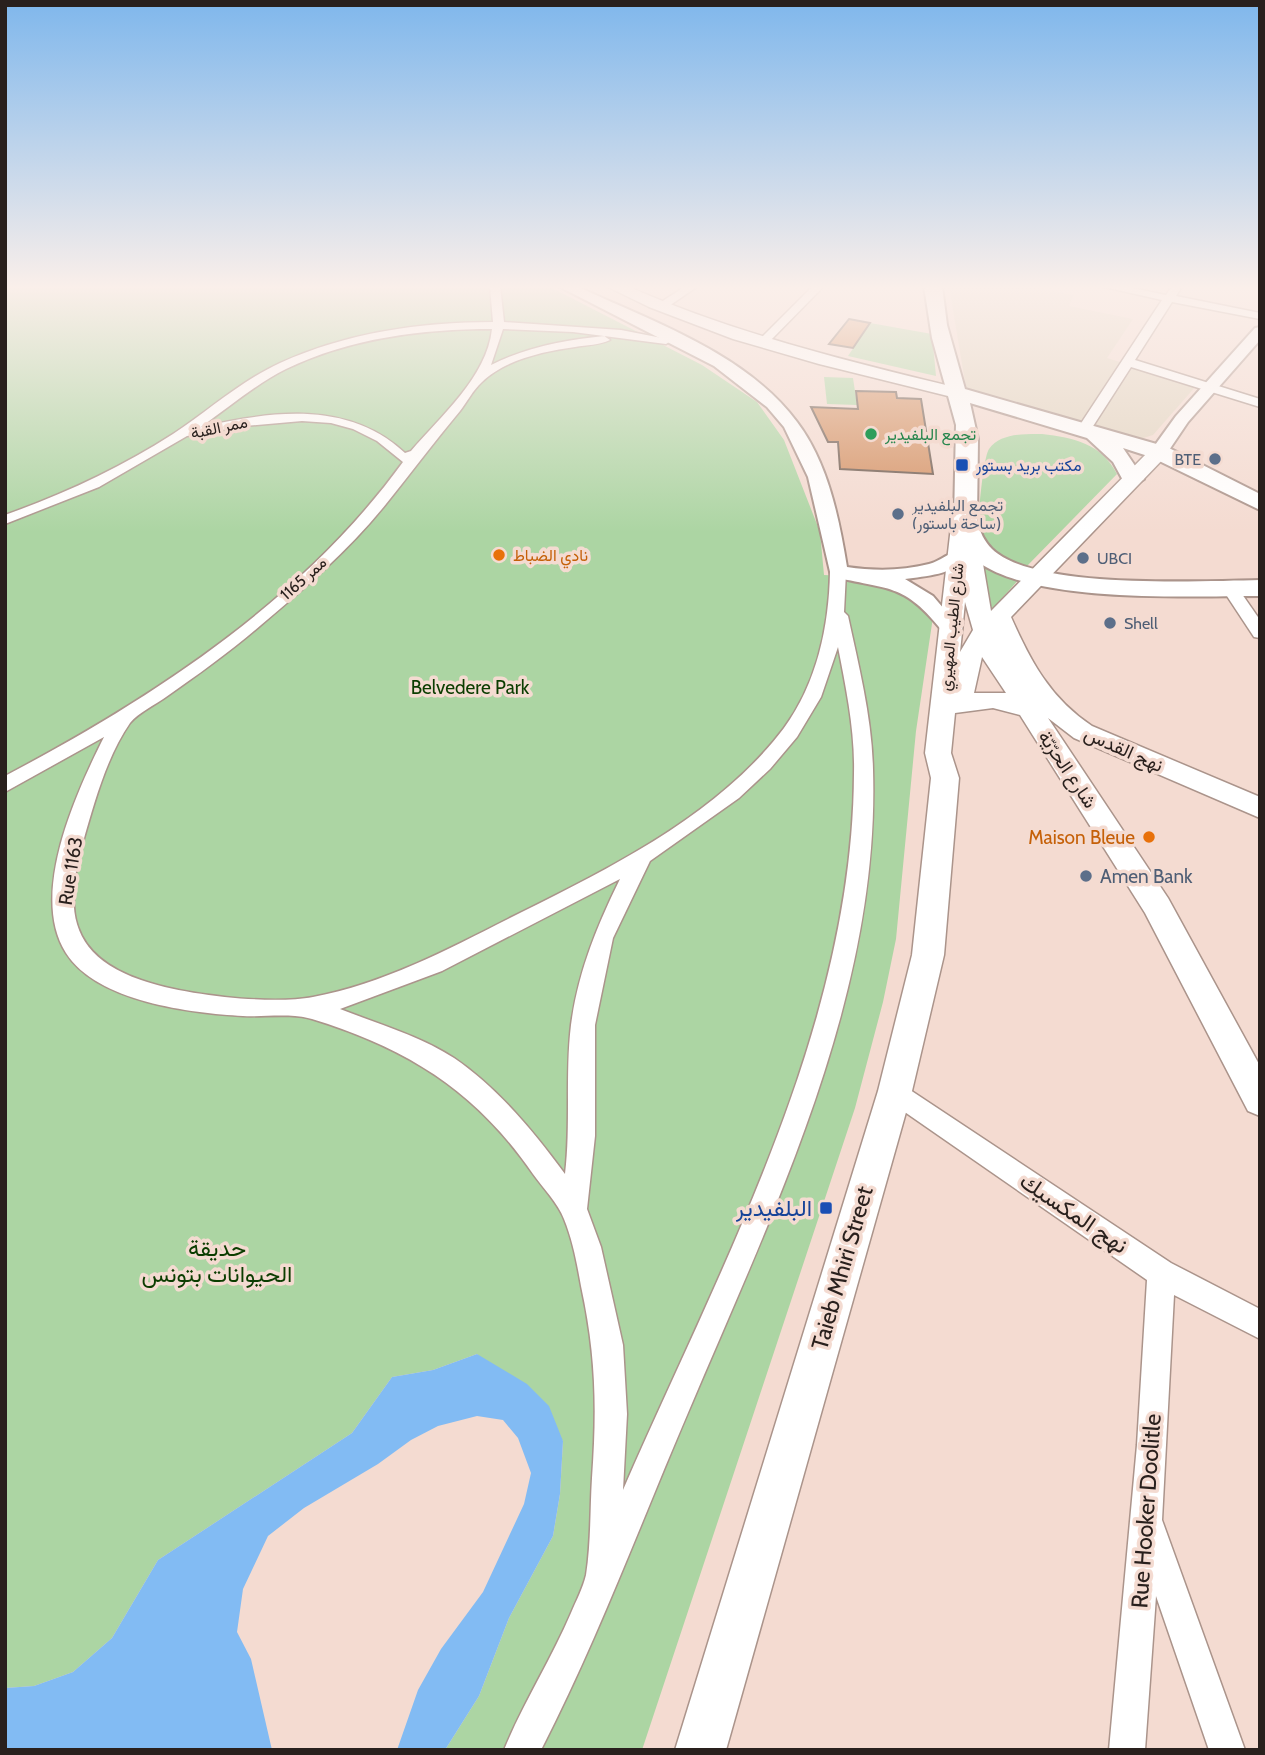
<svg xmlns="http://www.w3.org/2000/svg" width="1265" height="1755" font-family="Cabin,Vazirmatn,sans-serif">
<style>
.medical{fill:#e2d5c1}
.green{fill:#acd5a3}
.water{fill:#82bbf3}
.building{fill:#d59366;stroke:#6f5c50;stroke-width:2}
.lines{fill:none;stroke-linecap:round;stroke-linejoin:round}
.minor-casing{stroke:#ab948b;stroke-width:3}
.tertiary-casing{stroke:#ab948b;stroke-width:4}
.secondary-casing{stroke:#ab948b;stroke-width:3}
.primary-casing{stroke:#ab948b;stroke-width:4}
.minor{fill:#fff;fill-rule:evenodd}
.tertiary{fill:#fff;fill-rule:evenodd}
.secondary{fill:#fff;fill-rule:evenodd}
.primary{fill:#fff;fill-rule:evenodd}
.leisure-dot{fill:#2e9e5b;stroke:#f4dbd1;stroke-width:2.5}
.service-dot{fill:#5c6f8a;stroke:#f4dbd1;stroke-width:2.5}
.transit-dot{fill:#1a4fb4;stroke:#f4dbd1;stroke-width:2.5}
.food-dot{fill:#e8710a;stroke:#f4dbd1;stroke-width:2.5}
.labels{text-anchor:middle;stroke-width:7;stroke-linejoin:round;paint-order:stroke}
.far-street-label{font-size:16px;fill:#29201d;stroke:#f4dbd1}
.far-leisure-label{font-size:16px;fill:#27864d;stroke:#f4dbd1;text-anchor:start}
.far-service-label{font-size:16px;fill:#4e5e75;stroke:#f4dbd1;text-anchor:start}
.far-transit-label{font-size:16px;fill:#164399;stroke:#f4dbd1;text-anchor:start}
.far-food-label{font-size:16px;fill:#c56008;stroke:#f4dbd1;text-anchor:start}
.park-label{font-size:19px;fill:#0b3d00;stroke:#f4dbd1}
.street-label{font-size:19px;fill:#29201d;stroke:#f4dbd1}
.food-label{font-size:19px;fill:#c56008;stroke:#f4dbd1;text-anchor:end}
.service-label{font-size:19px;fill:#4e5e75;stroke:#f4dbd1;text-anchor:start}
.near-transit-label{font-size:23px;fill:#164399;stroke:#f4dbd1;text-anchor:end}
.near-street-label{font-size:23px;fill:#29201d;stroke:#f4dbd1}
.near-park-label{font-size:23px;fill:#0b3d00;stroke:#f4dbd1}
</style>
<rect width="100%" height="100%" fill="#f4dbd1"/>
<path class="medical" d="M 949,286 L 1026,286 L 1074,295 L 1069,306 L 1133,319 L 1107,358 L 1196,386 L 1153,435 L 1143,438 L 1127,437 L 992,399 L 966,388 Z"/>
<g class="green">
<path d="M 5,286 L 548,286 L 702,365 L 757,402 L 784,440 L 820,532 L 824,575 L 878,578 L 897,584 L 933,617 L 916,731 L 896,939 L 883,1002 L 855,1108 L 642,1750 L 445,1750 L 479,1696 L 509,1618 L 553,1536 L 560,1494 L 563,1441 L 477,1354 L 433,1370 L 392,1377 L 352,1433 L 158,1560 L 112,1638 L 73,1672 L 34,1686 L 5,1688 Z"/>
<path d="M 870,323 L 932,334 L 936,376 L 848,356 Z"/>
<path d="M 824,377 L 853,378 L 857,405 L 827,404 Z"/>
<path d="M 1042,434 C 1074,438 1101,443 1117,474 L 1028,565 C 1005,566 990,549 978,532 C 978,518 983,458 989,449 C 1000,433 1025,434 1042,434 Z"/>
<path d="M 974,558 L 985,566 L 1019,579 L 988,614 Z"/>
</g>
<path class="water" d="M 477,1354 L 527,1384 L 549,1406 L 563,1441 L 560,1494 L 553,1536 L 509,1618 L 479,1696 L 445,1750 L 397,1750 L 418,1690 L 441,1649 L 483,1592 L 524,1504 L 531,1473 L 518,1438 L 503,1420 L 477,1416 L 438,1426 L 411,1440 L 378,1464 L 304,1508 L 268,1536 L 243,1589 L 237,1632 L 251,1659 L 272,1750 L 5,1750 L 5,1688 L 34,1686 L 73,1672 L 112,1638 L 158,1560 L 352,1433 L 392,1377 L 433,1370 Z"/>
<g class="building">
<path d="M 849,319 L 870,323 L 853,348 L 829,344 Z"/>
<path d="M 856,391 L 896,392 L 897,398 L 921,399 L 933,474 L 840,469 L 838,442 L 828,442 L 811,407 L 858,409 Z"/>
</g>
<g class="lines">
<g class="minor-casing">
<g id="minor">
<path d="M 490,286 L 500,286 L 504,322 L 621,330 L 672,340 L 666,344 L 573,332 L 503,329 L 491,365 C 527,347 565,340 604,336 L 610,340 C 599,345 587,345 575,347 C 545,351 504,360 482,382 C 473,390 467,402 460,411 C 434,442 411,473 386,504 C 350,549 305,588 261,625 C 231,651 199,674 166,697 C 155,705 138,713 130,723 C 107,756 94,803 83,842 C 64,909 69,955 141,980 C 183,995 270,1005 313,997 C 382,984 447,950 508,919 C 606,870 717,817 784,728 C 817,683 829,626 830,572 L 838,567 L 846,572 L 844,612 L 848,616 C 859,667 872,718 873,770 C 880,993 775,1207 690,1408 C 641,1522 598,1639 541,1750 L 504,1750 C 523,1703 551,1660 571,1613 C 576,1601 583,1588 586,1575 C 591,1544 590,1510 592,1478 C 597,1408 596,1355 581,1286 C 577,1264 573,1241 564,1219 C 558,1203 543,1188 533,1174 C 476,1091 407,1048 312,1019 C 292,1013 264,1017 243,1016 C 191,1013 97,1002 66,953 C 29,895 76,793 104,737 L 5,792 L 5,776 C 153,698 303,600 403,462 L 377,441 L 353,429 L 331,423 L 302,421 L 244,426 L 187,436 L 99,487 L 5,524 L 5,515 C 64,494 120,468 173,434 C 208,411 241,381 280,363 C 346,333 420,322 493,322 ZM 492,329 C 487,377 440,417 411,451 L 405,453 C 348,400 272,411 201,427 C 229,407 256,384 286,369 C 350,338 422,329 492,329 ZM 838,647 C 846,688 855,731 854,773 C 853,1026 722,1263 623,1490 L 627,1414 L 623,1345 L 601,1247 L 587,1209 L 595,1136 L 595,1025 L 613,938 L 650,861 L 739,798 L 770,769 L 797,737 L 821,697 ZM 620,879 C 597,926 578,972 571,1025 C 565,1074 571,1125 565,1174 C 534,1132 498,1088 454,1058 C 420,1036 378,1024 340,1009 L 442,971 Z"/>
<path d="M 686,286 L 698,286 L 666,308 L 658,308 L 658,304 Z"/>
<path d="M 813,286 L 824,286 L 766,345 L 758,345 L 758,341 Z"/>
<path d="M 1100,286 L 1122,286 L 1166,295 L 1172,286 L 1182,286 L 1176,296 L 1260,313 L 1260,319 L 1172,302 L 1135,360 L 1260,399 L 1260,407 L 1131,367 L 1088,434 L 1078,434 L 1076,431 L 1162,300 Z"/>
<path d="M 1229,582 L 1235,584 L 1260,620 L 1260,638 L 1254,637 L 1221,587 Z"/>
<path d="M 895,1080 L 1171,1263 L 1260,1309 L 1260,1339 L 1174,1295 L 1162,1520 L 1245,1750 L 1209,1750 L 1156,1596 L 1145,1750 L 1109,1750 L 1137,1445 L 1147,1280 L 886,1099 L 883,1091 L 886,1083 Z"/>
</g>
</g>
<g class="tertiary-casing">
<g id="tertiary">
<path d="M 558,286 L 576,286 C 651,321 746,353 797,422 C 828,463 839,518 847,567 C 874,571 902,571 929,564 C 942,561 950,549 965,553 L 968,557 C 953,575 926,576 905,579 L 933,596 L 961,629 L 958,633 L 944,633 C 903,581 889,591 831,576 L 808,477 L 784,427 L 767,407 L 714,366 Z"/>
<path d="M 1260,327 L 1260,340 L 1188,422 L 1165,456 L 1153,456 L 1150,452 L 1176,416 L 1255,328 Z"/>
</g>
</g>
<g class="secondary-casing">
<g id="secondary">
<path d="M 606,286 L 627,286 C 735,334 848,361 962,389 L 965,393 L 956,398 L 819,364 L 733,339 L 649,307 Z"/>
<path d="M 1159,446 L 1169,452 L 1166,456 L 1011,617 C 1031,662 1050,698 1092,726 L 1260,797 L 1260,818 L 1074,738 L 1048,718 L 1168,898 L 1260,1066 L 1260,1116 L 1248,1111 L 1145,913 L 1020,715 L 993,708 L 955,713 L 951,753 L 959,778 L 944,955 L 912,1091 L 726,1750 L 675,1750 L 878,1091 L 912,955 L 931,778 L 925,753 L 953,509 L 963,503 L 973,509 L 970,552 L 979,553 L 982,558 L 991,611 L 1152,448 ZM 965,602 L 973,630 L 960,652 ZM 982,657 L 1006,693 L 974,693 Z"/>
</g>
</g>
<g class="primary-casing">
<path id="primary" d="M 924,286 L 942,286 L 947,325 L 965,389 L 1167,447 L 1260,494 L 1260,510 L 1151,457 L 1123,448 L 1144,479 L 1133,486 L 1125,484 L 1113,462 L 1087,438 L 970,403 L 978,439 L 977,521 C 980,532 984,541 992,549 C 1034,590 1201,581 1260,580 L 1260,596 C 1187,596 1038,604 978,562 C 966,554 957,536 954,521 L 956,425 L 932,338 Z"/>
</g>
<use href="#minor" class="minor"/>
<use href="#tertiary" class="tertiary"/>
<use href="#secondary" class="secondary"/>
<use href="#primary" class="primary"/>
</g>
<linearGradient id="sky" x2="0" y2="1"><stop stop-color="#7fb7ec"/><stop offset="0.54" stop-color="#faefea"/><stop offset="1" stop-color="#faefea" stop-opacity="0"/></linearGradient>
<rect width="1265" height="532" fill="url(#sky)"/>
<circle class="leisure-dot" cx="871" cy="434" r="7"/>
<g class="service-dot">
<circle cx="1215" cy="459" r="7"/>
<circle cx="898" cy="514" r="7"/>
<circle cx="1083" cy="558" r="7"/>
<circle cx="1110" cy="623" r="7"/>
<circle cx="1086" cy="876" r="7"/>
</g>
<g class="transit-dot">
<rect x="955" y="458" width="14" height="14" rx="3.5"/>
<rect x="819" y="1201" width="14" height="14" rx="3.5"/>
</g>
<g class="food-dot">
<circle cx="499" cy="555" r="7"/>
<circle cx="1149" cy="837" r="7"/>
</g>
<g class="labels">
<g class="far-street-label">
<text transform="translate(219 427) rotate(-12)" y="6">ممر القبة</text>
<text transform="translate(303 578) rotate(-42)" y="6">ممر 1165</text>
<text transform="translate(951 627) rotate(-84)" y="6">شارع الطيب المهيري</text>
</g>
<g class="far-leisure-label">
<text x="885" y="440">تجمع البلفيدير</text>
</g>
<g class="far-service-label">
<text x="1201" y="465" text-anchor="end">BTE</text>
<text x="912" y="511">تجمع البلفيدير<tspan x="912" dy="18">(ساحة باستور)</tspan></text>
<text x="1097" y="564">UBCI</text>
<text x="1124" y="629">Shell</text>
</g>
<g class="far-transit-label">
<text x="976" y="471">مكتب بريد بستور</text>
</g>
<g class="far-food-label">
<text x="513" y="561">نادي الضباط</text>
</g>
<g class="park-label">
<text x="470" y="694">Belvedere Park</text>
</g>
<g class="street-label">
<text transform="translate(1124 749) rotate(24)" y="7">نهج القدس</text>
<text transform="translate(1068 769) rotate(56)" y="7">شارع الحرّيّة</text>
<text transform="translate(70 871) rotate(-81)" y="7">Rue 1163</text>
</g>
<g class="food-label">
<text x="1135" y="844">Maison Bleue</text>
</g>
<g class="service-label">
<text x="1100" y="883">Amen Bank</text>
</g>
<g class="near-transit-label">
<text x="812" y="1216">البلفيدير</text>
</g>
<g class="near-street-label">
<text transform="translate(1074 1213) rotate(34)" y="8">نهج المكسيك</text>
<text transform="translate(842 1268) rotate(-74)" y="8">Taieb Mhiri Street</text>
<text transform="translate(1146 1511) rotate(-86)" y="8">Rue Hooker Doolitle</text>
</g>
<g class="near-park-label">
<text x="217" y="1256">حديقة<tspan x="217" dy="26">الحيوانات بتونس</tspan></text>
</g>
</g>
<rect width="1265" height="1755" fill="none" stroke="#29201d" stroke-width="14"/>
</svg>
